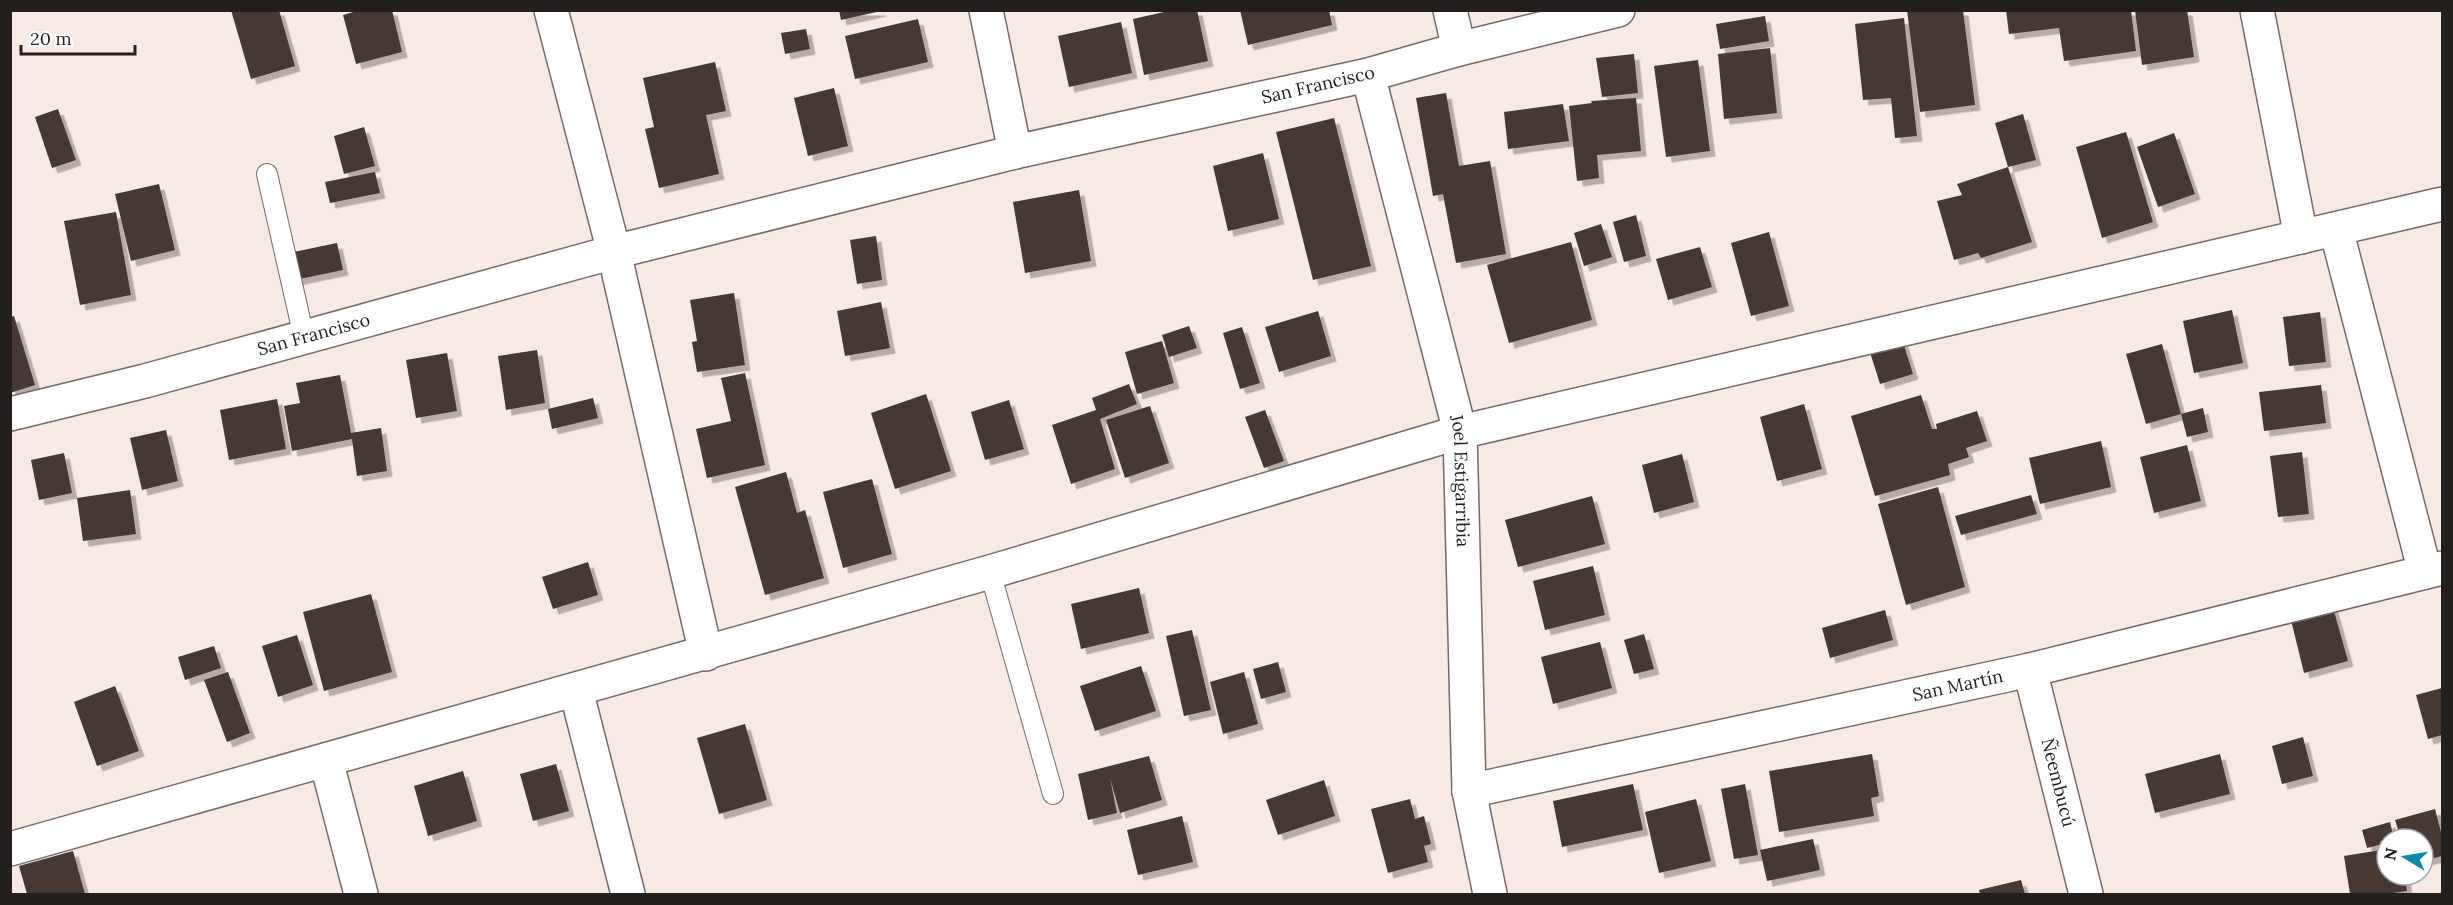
<svg xmlns="http://www.w3.org/2000/svg" width="2453" height="905" font-family="Lora,serif">
<style>
.building{fill:#453936;filter:url(#shadow)}
.lines{fill:none;stroke-linecap:round;stroke-linejoin:round}
.lane-casing{stroke:#776a66;stroke-width:22}
.street-casing{stroke:#776a66;stroke-width:36}
.secondary-casing{stroke:#776a66;stroke-width:36}
.lane{stroke:#fff;stroke-width:20}
.street{stroke:#fff;stroke-width:33}
.secondary{stroke:#fff;stroke-width:33}
.labels{text-anchor:middle;stroke-width:6;stroke-linejoin:round;paint-order:stroke}
.street-label{font-size:18px;fill:#241f1d;stroke:#fff}
</style>
<defs>
<filter id="shadow"><feDropShadow dx="5.5" dy="5.5" stdDeviation="0" flood-color="#0004"/></filter>
</defs>
<rect width="100%" height="100%" fill="#f7e9e4"/>
<g class="building">
<path d="M 231,10 L 279,10 L 295,66 L 251,79 Z"/>
<path d="M 360,10 L 392,10 L 402,52 L 356,64 L 343,15 Z"/>
<path d="M 839,10 L 881,10 L 881,11 L 841,20 Z"/>
<path d="M 1173,10 L 1197,10 L 1208,61 L 1144,75 L 1133,19 Z"/>
<path d="M 1240,10 L 1329,10 L 1332,25 L 1248,45 Z"/>
<path d="M 1907,10 L 1963,10 L 1975,105 L 1920,112 Z"/>
<path d="M 2006,10 L 2131,10 L 2136,51 L 2064,61 L 2059,28 L 2009,34 Z"/>
<path d="M 2135,10 L 2187,10 L 2194,57 L 2142,65 Z"/>
<path d="M 1765,16 L 1769,41 L 1720,49 L 1716,24 Z"/>
<path d="M 1904,18 L 1917,136 L 1895,138 L 1891,98 L 1863,100 L 1855,24 Z"/>
<path d="M 918,19 L 928,62 L 855,79 L 845,36 Z"/>
<path d="M 1121,22 L 1132,73 L 1069,87 L 1058,36 Z"/>
<path d="M 806,29 L 810,49 L 785,54 L 781,33 Z"/>
<path d="M 1770,48 L 1777,113 L 1724,119 L 1718,54 Z"/>
<path d="M 1634,54 L 1638,93 L 1602,97 L 1596,58 Z"/>
<path d="M 1698,60 L 1710,151 L 1666,157 L 1654,66 Z"/>
<path d="M 715,62 L 726,111 L 706,115 L 719,174 L 659,188 L 645,129 L 654,127 L 643,78 Z"/>
<path d="M 834,88 L 848,146 L 808,156 L 794,98 Z"/>
<path d="M 1446,93 L 1459,166 L 1490,161 L 1506,254 L 1456,263 L 1443,194 L 1433,196 L 1416,98 Z"/>
<path d="M 1636,98 L 1641,151 L 1597,155 L 1599,178 L 1577,181 L 1569,106 L 1592,103 L 1591,101 Z"/>
<path d="M 1563,104 L 1569,141 L 1508,149 L 1504,112 Z"/>
<path d="M 58,109 L 76,160 L 52,168 L 35,117 Z"/>
<path d="M 2023,114 L 2036,160 L 2008,167 L 1995,123 Z"/>
<path d="M 1334,118 L 1371,266 L 1313,280 L 1276,132 Z"/>
<path d="M 364,127 L 375,166 L 344,174 L 334,136 Z"/>
<path d="M 2126,132 L 2153,222 L 2102,238 L 2076,147 Z"/>
<path d="M 2174,133 L 2195,194 L 2158,207 L 2137,147 Z"/>
<path d="M 1263,153 L 1279,219 L 1228,231 L 1213,166 Z"/>
<path d="M 2008,167 L 2032,242 L 1981,258 L 1978,253 L 1954,260 L 1937,201 L 1962,195 L 1957,184 Z"/>
<path d="M 375,172 L 380,193 L 330,203 L 325,182 Z"/>
<path d="M 159,184 L 175,250 L 131,261 L 115,194 Z"/>
<path d="M 1079,190 L 1091,261 L 1025,273 L 1013,202 Z"/>
<path d="M 116,212 L 131,295 L 80,305 L 64,221 Z"/>
<path d="M 1636,215 L 1646,256 L 1624,262 L 1613,222 Z"/>
<path d="M 1601,224 L 1612,257 L 1584,266 L 1574,233 Z"/>
<path d="M 1769,232 L 1789,306 L 1751,316 L 1731,243 Z"/>
<path d="M 876,236 L 882,280 L 857,284 L 850,240 Z"/>
<path d="M 1571,242 L 1592,320 L 1509,343 L 1487,265 Z"/>
<path d="M 337,243 L 343,270 L 290,281 L 284,254 Z"/>
<path d="M 1700,247 L 1712,287 L 1668,300 L 1656,259 Z"/>
<path d="M 734,293 L 745,365 L 697,372 L 692,342 L 697,341 L 690,300 Z"/>
<path d="M 881,302 L 890,348 L 845,356 L 837,311 Z"/>
<path d="M 2232,310 L 2243,363 L 2194,373 L 2183,321 Z"/>
<path d="M 1318,311 L 1331,356 L 1279,372 L 1265,327 Z"/>
<path d="M 2320,312 L 2326,362 L 2289,366 L 2283,317 Z"/>
<path d="M 14,316 L 35,385 L 10,393 L 10,317 Z"/>
<path d="M 1189,326 L 1197,348 L 1169,357 L 1162,335 Z"/>
<path d="M 1242,327 L 1260,383 L 1240,389 L 1223,333 Z"/>
<path d="M 1902,339 L 1913,374 L 1880,384 L 1869,349 Z"/>
<path d="M 1162,341 L 1174,383 L 1137,394 L 1125,352 Z"/>
<path d="M 2162,344 L 2181,414 L 2146,424 L 2126,354 Z"/>
<path d="M 537,350 L 545,403 L 506,410 L 498,356 Z"/>
<path d="M 447,353 L 457,411 L 416,418 L 406,360 Z"/>
<path d="M 745,373 L 765,465 L 707,478 L 696,429 L 731,421 L 721,378 Z"/>
<path d="M 340,375 L 351,433 L 381,428 L 387,471 L 357,476 L 352,439 L 292,451 L 284,406 L 300,403 L 296,383 Z"/>
<path d="M 1129,384 L 1137,404 L 1100,419 L 1115,469 L 1071,484 L 1052,425 L 1096,410 L 1092,398 Z"/>
<path d="M 2321,385 L 2326,423 L 2264,431 L 2259,392 Z"/>
<path d="M 926,394 L 951,471 L 895,489 L 871,413 Z"/>
<path d="M 1921,395 L 1932,429 L 1937,429 L 1936,424 L 1977,411 L 1987,441 L 1966,448 L 1969,457 L 1948,464 L 1950,475 L 1875,496 L 1851,416 Z"/>
<path d="M 593,398 L 598,418 L 552,429 L 548,409 Z"/>
<path d="M 277,399 L 286,449 L 229,460 L 220,410 Z"/>
<path d="M 1009,400 L 1024,449 L 985,460 L 971,412 Z"/>
<path d="M 1804,404 L 1822,469 L 1777,481 L 1760,417 Z"/>
<path d="M 1150,406 L 1169,463 L 1125,478 L 1106,420 Z"/>
<path d="M 2203,408 L 2208,432 L 2187,437 L 2181,414 Z"/>
<path d="M 1265,410 L 1284,461 L 1264,468 L 1245,417 Z"/>
<path d="M 166,430 L 178,481 L 142,490 L 130,438 Z"/>
<path d="M 2101,441 L 2111,487 L 2040,504 L 2029,458 Z"/>
<path d="M 2187,445 L 2201,501 L 2154,513 L 2140,457 Z"/>
<path d="M 2302,452 L 2309,514 L 2278,517 L 2270,456 Z"/>
<path d="M 64,453 L 72,493 L 39,500 L 31,460 Z"/>
<path d="M 1682,454 L 1694,502 L 1654,513 L 1642,465 Z"/>
<path d="M 786,472 L 797,513 L 805,510 L 824,578 L 765,595 L 735,487 Z"/>
<path d="M 872,479 L 892,554 L 843,568 L 823,492 Z"/>
<path d="M 1938,487 L 1965,587 L 1906,605 L 1878,504 Z"/>
<path d="M 130,490 L 136,534 L 83,541 L 77,498 Z"/>
<path d="M 2031,495 L 2037,514 L 1961,535 L 1955,516 Z"/>
<path d="M 1592,496 L 1605,544 L 1518,567 L 1505,520 Z"/>
<path d="M 588,562 L 598,595 L 553,609 L 542,577 Z"/>
<path d="M 1593,566 L 1605,615 L 1545,630 L 1533,581 Z"/>
<path d="M 1139,588 L 1149,633 L 1081,649 L 1071,604 Z"/>
<path d="M 371,594 L 392,672 L 324,691 L 303,612 Z"/>
<path d="M 2332,604 L 2348,661 L 2304,673 L 2290,616 Z"/>
<path d="M 1885,610 L 1893,640 L 1830,658 L 1822,628 Z"/>
<path d="M 1192,630 L 1211,710 L 1184,716 L 1166,636 Z"/>
<path d="M 1644,634 L 1654,669 L 1634,674 L 1624,640 Z"/>
<path d="M 297,635 L 313,685 L 278,697 L 262,646 Z"/>
<path d="M 1600,642 L 1612,688 L 1553,704 L 1541,657 Z"/>
<path d="M 214,646 L 221,668 L 185,680 L 178,657 Z"/>
<path d="M 1278,662 L 1286,692 L 1261,699 L 1253,669 Z"/>
<path d="M 1141,666 L 1156,711 L 1095,731 L 1080,686 Z"/>
<path d="M 228,672 L 250,733 L 227,742 L 204,680 Z"/>
<path d="M 1244,672 L 1258,724 L 1223,734 L 1210,682 Z"/>
<path d="M 115,686 L 139,751 L 97,766 L 74,702 Z"/>
<path d="M 2442,688 L 2442,735 L 2428,739 L 2416,695 Z"/>
<path d="M 745,724 L 767,800 L 719,814 L 697,738 Z"/>
<path d="M 2303,737 L 2313,776 L 2282,784 L 2272,746 Z"/>
<path d="M 1872,754 L 1879,796 L 1871,798 L 1874,816 L 1779,832 L 1769,771 Z"/>
<path d="M 2220,754 L 2230,794 L 2155,813 L 2145,774 Z"/>
<path d="M 1149,756 L 1162,800 L 1120,813 L 1110,778 L 1117,813 L 1088,820 L 1078,774 Z"/>
<path d="M 556,764 L 569,811 L 533,821 L 520,774 Z"/>
<path d="M 463,771 L 477,821 L 428,836 L 414,786 Z"/>
<path d="M 1324,780 L 1335,816 L 1278,835 L 1266,800 Z"/>
<path d="M 1633,784 L 1643,830 L 1562,847 L 1553,801 Z"/>
<path d="M 1745,784 L 1758,855 L 1734,859 L 1721,789 Z"/>
<path d="M 1410,799 L 1415,819 L 1424,816 L 1431,844 L 1424,846 L 1428,862 L 1388,873 L 1371,809 Z"/>
<path d="M 1696,799 L 1711,861 L 1659,873 L 1645,812 Z"/>
<path d="M 2435,809 L 2442,836 L 2442,856 L 2423,861 L 2423,839 L 2401,839 L 2395,820 Z"/>
<path d="M 1182,816 L 1193,862 L 1138,875 L 1127,830 Z"/>
<path d="M 2390,822 L 2394,839 L 2387,839 L 2387,843 L 2367,848 L 2362,830 Z"/>
<path d="M 1813,839 L 1820,870 L 1767,881 L 1760,850 Z"/>
<path d="M 2387,849 L 2387,875 L 2405,875 L 2407,891 L 2387,894 L 2350,894 L 2344,856 Z"/>
<path d="M 73,851 L 85,894 L 27,894 L 19,866 Z"/>
<path d="M 2021,880 L 2025,894 L 1980,894 L 1979,890 Z"/>
</g>
<g class="lines">
<g class="lane-casing">
<g id="lane">
<path d="M 267,174 L 304,337"/>
<path d="M 990,572 L 1053,794"/>
</g>
</g>
<g class="street-casing">
<g id="street">
<path d="M 986,10 L 1015,152"/>
<path d="M 1450,10 L 1459,49"/>
<path d="M 2257,10 L 2301,237"/>
<path d="M 1368,75 L 1459,49 L 1618,10"/>
<path d="M 2336,229 L 2425,572"/>
<path id="s1" d="M 10,414 L 145,381 L 614,252 L 706,654"/>
<path id="s2" d="M 2030,670 L 2086,894"/>
<path d="M 576,690 L 628,894"/>
<path d="M 326,760 L 361,894"/>
<path id="s3" d="M 1469,791 L 2030,670 L 2442,568"/>
<path d="M 10,849 L 990,572 L 1460,432 L 2442,204"/>
</g>
</g>
<g class="secondary-casing">
<g id="secondary">
<path id="s4" d="M 551,10 L 614,252 L 1015,152 L 1368,75 L 1460,432 L 1469,791 L 1490,894"/>
</g>
</g>
<use href="#lane" class="lane"/>
<use href="#street" class="street"/>
<use href="#secondary" class="secondary"/>
</g>
<g class="labels">
<g class="street-label">
<text transform="translate(1318 85) rotate(-13)" y="6">San Francisco</text>
<text dy="6" stroke="none"><textPath href="#s1" startOffset="314">San Francisco</textPath></text>
<text dy="6" stroke="none"><textPath href="#s4" startOffset="1442">Joel Estigarribia</textPath></text>
<text dy="6" stroke="none"><textPath href="#s3" startOffset="500">San Martín</textPath></text>
<text dy="6" stroke="none"><textPath href="#s2" startOffset="116">Ñeembucú</textPath></text>
</g>
</g>
<rect width="2453" height="905" fill="none" stroke="#241f1d" stroke-width="24"/>
<g transform="translate(2405 857) rotate(281)"><circle r="28" fill="#ffffff" stroke="#a7a5a5" stroke-width="1.5"/>
<path d="M0-4.5L10 22L0 15L-10 22Z" fill="#1088ac"/>
<text y="-9" font-size="16" font-weight="bold" text-anchor="middle" fill="#241f1d">N</text>
</g>
<path d="M21 45v9h114v-9" fill="none" stroke="#241f1d" stroke-width="3"/>
<text x="30" y="45" font-size="18" fill="#241f1d" stroke="#ffffff" stroke-width="4.5" paint-order="stroke">20 m</text>
</svg>
